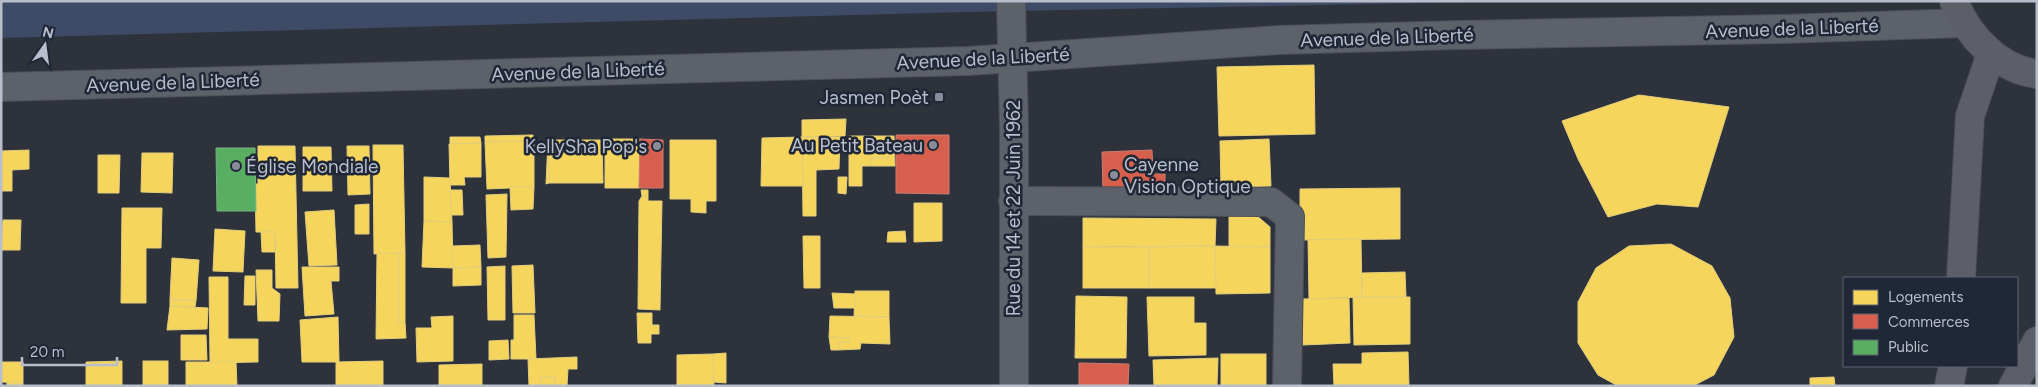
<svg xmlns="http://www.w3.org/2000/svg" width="2038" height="387" font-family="Figtree,sans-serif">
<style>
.water{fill:#3e4b67}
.homes{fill:#f6d55c;stroke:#e3ce7d}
.shops{fill:#d6604d;stroke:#cd7c73}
.public{fill:#5aae61;stroke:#76b381}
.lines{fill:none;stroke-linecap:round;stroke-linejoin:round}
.minor-casing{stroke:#4c4e55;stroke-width:30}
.tertiary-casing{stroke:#4c4e55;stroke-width:30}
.secondary-casing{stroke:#4c4e55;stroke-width:30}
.minor{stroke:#5d6169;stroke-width:28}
.tertiary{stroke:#5d6169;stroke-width:28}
.secondary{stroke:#5c5f67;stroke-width:28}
.poi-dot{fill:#888d99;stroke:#202736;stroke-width:2}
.labels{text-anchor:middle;stroke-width:5;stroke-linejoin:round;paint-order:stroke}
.street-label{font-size:19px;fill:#b8becb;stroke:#202736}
.poi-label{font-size:19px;fill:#b8becb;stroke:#202736;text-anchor:end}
</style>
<rect width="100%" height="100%" fill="#2e323b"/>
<path class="water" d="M 1,1 L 1532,1 L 965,12 L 1,38 Z"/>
<g class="homes">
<path d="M 1314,65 L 1315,134 L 1219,136 L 1217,67 Z"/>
<path d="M 1639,95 L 1729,107 L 1698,207 L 1657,204 L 1608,217 L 1578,159 L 1562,121 Z"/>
<path d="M 846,119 L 845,136 L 802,137 L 802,120 Z"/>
<path d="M 533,135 L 534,141 L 485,142 L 485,136 Z"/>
<path d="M 849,136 L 889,136 L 889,158 L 871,158 L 870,166 L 862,166 L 862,186 L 849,186 Z"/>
<path d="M 889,136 L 894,136 L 895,166 L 870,166 L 871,158 L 889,158 Z"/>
<path d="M 450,137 L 480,137 L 481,143 L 450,144 Z"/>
<path d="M 802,137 L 840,137 L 839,169 L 816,170 L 816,216 L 803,216 Z"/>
<path d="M 802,137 L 803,186 L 761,186 L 762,138 Z"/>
<path d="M 605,139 L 640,139 L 639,188 L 605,188 Z"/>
<path d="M 1269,139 L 1271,186 L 1221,187 L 1220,141 Z"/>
<path d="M 549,140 L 602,140 L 603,183 L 549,183 Z"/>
<path d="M 549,140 L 549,183 L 546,184 L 548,141 Z"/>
<path d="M 670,140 L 716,140 L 716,201 L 706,201 L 706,213 L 691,212 L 691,199 L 670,199 Z"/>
<path d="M 534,141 L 534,187 L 487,189 L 485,142 Z"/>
<path d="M 481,143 L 481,177 L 464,177 L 465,185 L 450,185 L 449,144 Z"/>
<path d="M 373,145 L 403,145 L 405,253 L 374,254 Z"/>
<path d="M 258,146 L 295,146 L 298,288 L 276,288 L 275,232 L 256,232 L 255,184 L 258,184 Z"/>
<path d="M 347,146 L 369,146 L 370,194 L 348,195 Z"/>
<path d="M 303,147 L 331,147 L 332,191 L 303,191 Z"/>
<path d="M 29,150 L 29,169 L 12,170 L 12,191 L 1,191 L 1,151 Z"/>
<path d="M 142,153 L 173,153 L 172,193 L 141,192 Z"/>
<path d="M 98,155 L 120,155 L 119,193 L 98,193 Z"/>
<path d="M 424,177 L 450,178 L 452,222 L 424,221 Z"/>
<path d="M 838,177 L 847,177 L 846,194 L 838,193 Z"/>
<path d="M 510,187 L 534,187 L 533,209 L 511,210 Z"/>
<path d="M 1400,188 L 1400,239 L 1300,240 L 1300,189 Z"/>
<path d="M 450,190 L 462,190 L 463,215 L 452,215 Z"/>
<path d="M 641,190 L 648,190 L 648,196 L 642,196 Z"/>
<path d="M 507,194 L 506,257 L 488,258 L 486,195 Z"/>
<path d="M 642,196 L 648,196 L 648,201 L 662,201 L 660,310 L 638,309 L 639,201 Z"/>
<path d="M 914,203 L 942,203 L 942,241 L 914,242 Z"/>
<path d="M 369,204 L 369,234 L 355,234 L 355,205 Z"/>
<path d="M 122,208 L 162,208 L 161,248 L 146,248 L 146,303 L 121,303 Z"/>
<path d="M 334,210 L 337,265 L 309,266 L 305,212 Z"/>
<path d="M 1229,215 L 1256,215 L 1270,227 L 1270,247 L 1229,247 Z"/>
<path d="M 1083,218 L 1216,219 L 1215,246 L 1083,247 Z"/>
<path d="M 3,220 L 21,220 L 20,250 L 1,250 Z"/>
<path d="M 424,221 L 452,222 L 453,268 L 422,267 Z"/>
<path d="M 215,229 L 245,231 L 243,272 L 213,271 Z"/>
<path d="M 905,231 L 906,242 L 887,242 L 888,232 Z"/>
<path d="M 261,232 L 275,232 L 275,252 L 262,252 Z"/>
<path d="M 803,236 L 820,236 L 820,288 L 804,288 Z"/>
<path d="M 1361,239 L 1362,297 L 1309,299 L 1308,240 Z"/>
<path d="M 1671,244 L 1712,266 L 1730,298 L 1734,337 L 1714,375 L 1693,386 L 1618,386 L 1598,375 L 1578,343 L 1578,302 L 1596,268 L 1629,246 Z"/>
<path d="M 480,245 L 481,267 L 453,268 L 452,246 Z"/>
<path d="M 1215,246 L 1270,247 L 1270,293 L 1216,294 Z"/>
<path d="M 1215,246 L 1216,288 L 1149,288 L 1149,247 Z"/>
<rect x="1083" y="247" width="66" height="41"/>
<path d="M 377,253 L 399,253 L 399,323 L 405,322 L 406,338 L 376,339 Z"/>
<path d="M 399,253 L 405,253 L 405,322 L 399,323 Z"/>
<path d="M 172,258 L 199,260 L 196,301 L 170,299 Z"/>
<path d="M 533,265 L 535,313 L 513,313 L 512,266 Z"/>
<path d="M 505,266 L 505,320 L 488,320 L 487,267 Z"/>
<path d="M 302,267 L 339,267 L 339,281 L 331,281 L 334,314 L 305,316 Z"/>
<path d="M 481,267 L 481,285 L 453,286 L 453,268 Z"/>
<path d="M 256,270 L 272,270 L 272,288 L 280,294 L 279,321 L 258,321 Z"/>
<path d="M 1405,272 L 1406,297 L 1362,297 L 1362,273 Z"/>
<path d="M 245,276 L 255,276 L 255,305 L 244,305 Z"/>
<path d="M 209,277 L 228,277 L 228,339 L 258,339 L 258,362 L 210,363 Z"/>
<path d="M 855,291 L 889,291 L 889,317 L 854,316 Z"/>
<path d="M 832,293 L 856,294 L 855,308 L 834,308 Z"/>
<path d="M 1076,296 L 1127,297 L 1126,358 L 1075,358 Z"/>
<path d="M 1147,297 L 1194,297 L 1194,323 L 1206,323 L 1206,355 L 1149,356 Z"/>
<path d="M 1353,297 L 1410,297 L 1410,344 L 1354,345 Z"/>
<path d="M 1349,298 L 1350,343 L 1303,345 L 1302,299 Z"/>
<path d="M 170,299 L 196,301 L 195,307 L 170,306 Z"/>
<path d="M 170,306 L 208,308 L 207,329 L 167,330 Z"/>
<path d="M 637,313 L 652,313 L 652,325 L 659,325 L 659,334 L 651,334 L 651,343 L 638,343 Z"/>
<path d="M 514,315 L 534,315 L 536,359 L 511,359 L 511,340 L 514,340 Z"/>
<path d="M 453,316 L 453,361 L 417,362 L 416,328 L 432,328 L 431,317 Z"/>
<path d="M 830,316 L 889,317 L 890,344 L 861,343 L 860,349 L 838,350 L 839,342 L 849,342 L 850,338 L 829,337 Z"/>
<path d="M 338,317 L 339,362 L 302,362 L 300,320 Z"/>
<path d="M 181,335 L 206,335 L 207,360 L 181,360 Z"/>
<path d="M 829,337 L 850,338 L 849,342 L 839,342 L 838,350 L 831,350 Z"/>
<path d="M 508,340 L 509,359 L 489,360 L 489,341 Z"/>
<path d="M 1408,352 L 1409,386 L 1334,386 L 1333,364 L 1362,364 L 1362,353 Z"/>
<path d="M 726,353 L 726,383 L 714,382 L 713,354 Z"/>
<path d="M 713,354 L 714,386 L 677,386 L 677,355 Z"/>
<rect x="1221" y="354" width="45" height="32"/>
<path d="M 577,357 L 577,369 L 568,369 L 567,386 L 555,386 L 555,377 L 541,377 L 541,386 L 529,386 L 528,359 Z"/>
<path d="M 1218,358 L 1217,386 L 1154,386 L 1153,360 Z"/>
<path d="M 122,361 L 122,386 L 86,386 L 86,362 Z"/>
<rect x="143" y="361" width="25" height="25"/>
<path d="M 383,361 L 383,386 L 336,386 L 336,362 Z"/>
<path d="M 1,362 L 23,362 L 23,383 L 1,382 Z"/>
<path d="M 186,362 L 236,362 L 237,386 L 186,386 Z"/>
<path d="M 482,364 L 482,386 L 439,386 L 439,365 Z"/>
<rect x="541" y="377" width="14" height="9"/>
<path d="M 1834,377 L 1835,386 L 1810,386 L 1810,378 Z"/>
<path d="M 7,382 L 23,383 L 23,386 L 7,386 Z"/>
</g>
<g class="shops">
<path d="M 896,135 L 949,135 L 949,194 L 896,193 Z"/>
<path d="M 640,139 L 663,140 L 663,188 L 639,188 Z"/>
<path d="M 1152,150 L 1153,174 L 1165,174 L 1165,191 L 1103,193 L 1102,152 Z"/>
<path d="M 1079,363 L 1129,364 L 1128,386 L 1079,386 Z"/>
</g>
<path class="public" d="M 216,148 L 255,148 L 256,211 L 217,211 Z"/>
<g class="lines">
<g class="minor-casing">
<path id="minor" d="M 1013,201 L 1271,202 L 1290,217 L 1287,386"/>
</g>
<g class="tertiary-casing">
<g id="tertiary">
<path d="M 1011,1 L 1014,127 L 1014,386"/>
<path d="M 1,87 L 968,61 L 1279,40 L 1458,35 L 1783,29 L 1964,23"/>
</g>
</g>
<g class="secondary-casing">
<g id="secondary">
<path d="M 1954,1 C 1968,36 1998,69 2037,74"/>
<path d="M 1961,278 L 1970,116 L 1991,54"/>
<path d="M 1949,386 L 1953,366"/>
<path d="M 2013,386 L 2037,341"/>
</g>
</g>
<use href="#minor" class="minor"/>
<use href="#tertiary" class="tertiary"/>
<use href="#secondary" class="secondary"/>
</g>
<g class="poi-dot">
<rect x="934" y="92" width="10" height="10" rx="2.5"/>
<circle cx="933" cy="145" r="5"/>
<circle cx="657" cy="146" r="5"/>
<circle cx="236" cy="166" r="5"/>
<circle cx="1114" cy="175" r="5"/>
</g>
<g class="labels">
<g class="street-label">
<text transform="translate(1792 28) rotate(-2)" y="7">Avenue de la Liberté</text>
<text transform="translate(1387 37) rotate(-2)" y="7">Avenue de la Liberté</text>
<text transform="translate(983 58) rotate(-3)" y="7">Avenue de la Liberté</text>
<text transform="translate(578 71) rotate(-2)" y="7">Avenue de la Liberté</text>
<text transform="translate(173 82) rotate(-2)" y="7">Avenue de la Liberté</text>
<text transform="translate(1013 208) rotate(-90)" y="7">Rue du 14 et 22 Juin 1962</text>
</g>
<g class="poi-label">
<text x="929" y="104">Jasmen Poèt</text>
<text x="923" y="152">Au Petit Bateau</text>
<text x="647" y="153">KellySha Pop's</text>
<text x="1124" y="171" text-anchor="start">Cayenne<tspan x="1124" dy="22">Vision Optique</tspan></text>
<text x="246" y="173" text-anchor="start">Église Mondiale</text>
</g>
</g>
<rect width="2038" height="387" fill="none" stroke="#b8becb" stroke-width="5"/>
<rect x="1843" y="277" width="175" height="90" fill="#202736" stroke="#5d6372"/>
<rect x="1853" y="290" width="25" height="15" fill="#f6d55c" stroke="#5d6372"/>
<text x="1888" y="302" font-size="15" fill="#b8becb">Logements</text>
<rect x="1853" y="314" width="25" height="15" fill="#d6604d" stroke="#5d6372"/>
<text x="1888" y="327" font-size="15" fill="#b8becb">Commerces</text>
<rect x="1853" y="340" width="25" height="15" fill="#5aae61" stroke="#5d6372"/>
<text x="1888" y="352" font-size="15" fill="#b8becb">Public</text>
<g transform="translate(45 45) rotate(14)" stroke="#202736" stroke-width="4" paint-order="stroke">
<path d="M0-4L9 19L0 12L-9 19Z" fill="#b8becb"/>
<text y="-8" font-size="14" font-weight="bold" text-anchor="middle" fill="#b8becb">N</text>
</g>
<path d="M22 357v8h95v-8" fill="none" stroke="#b8becb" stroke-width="2.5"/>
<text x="30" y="357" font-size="15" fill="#b8becb" stroke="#202736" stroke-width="4" paint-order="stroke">20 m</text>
</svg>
